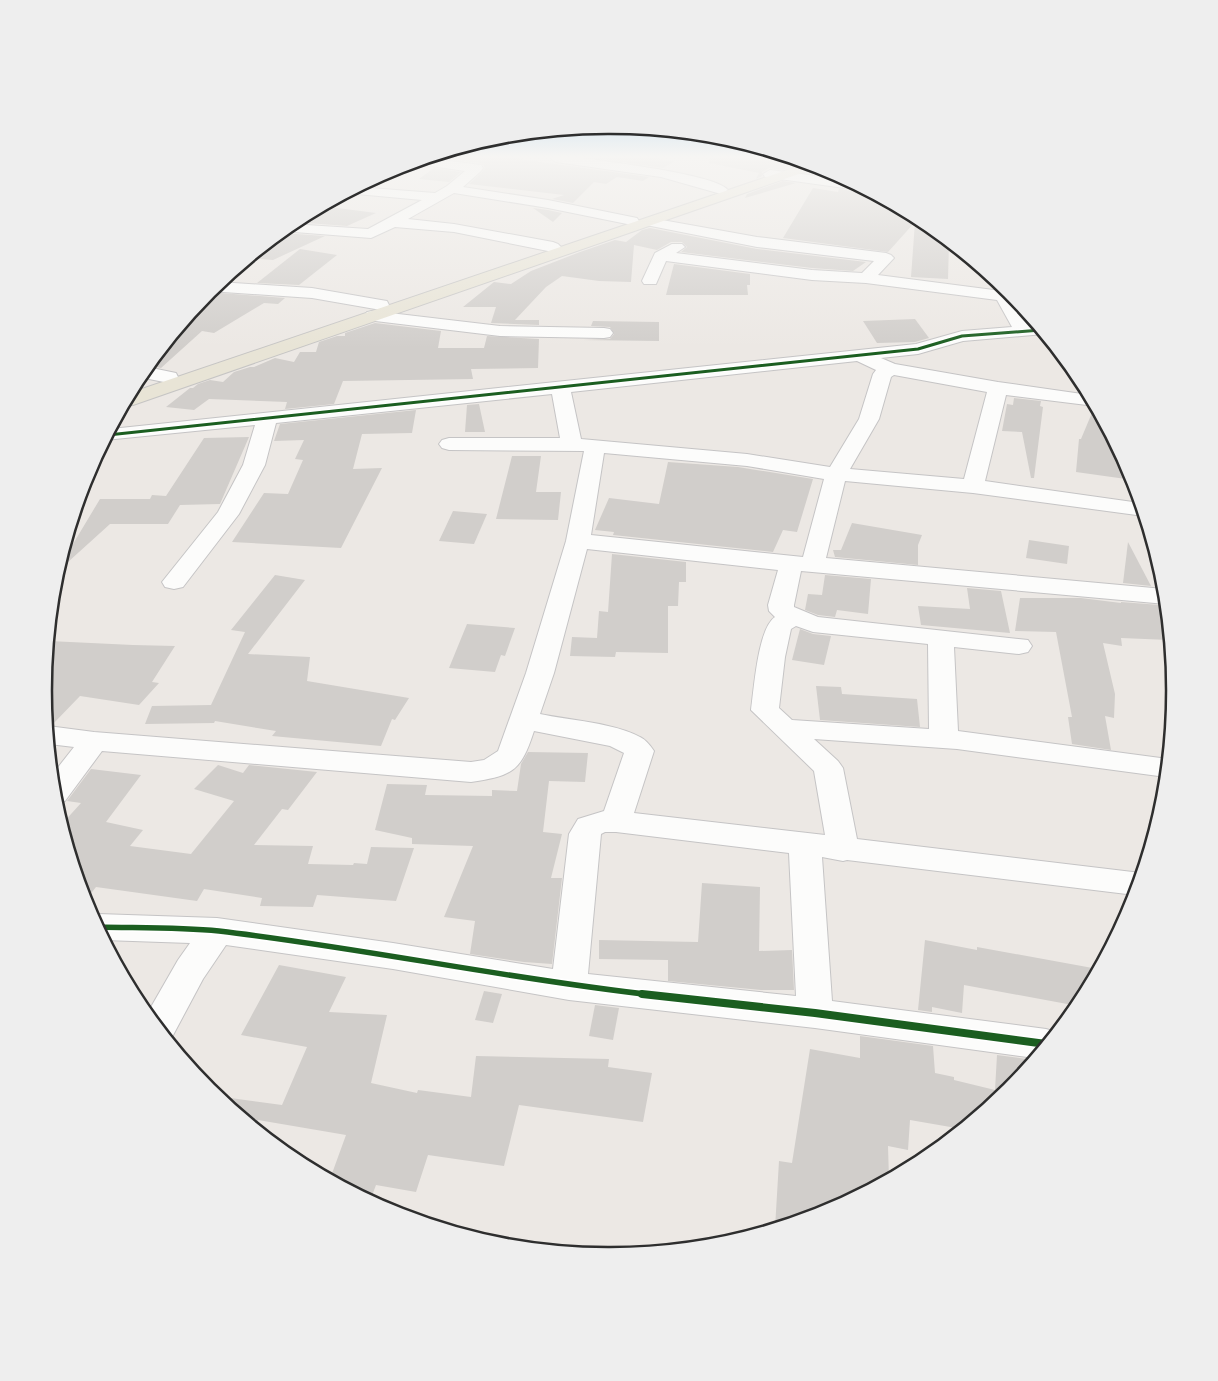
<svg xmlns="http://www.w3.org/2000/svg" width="1218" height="1381" font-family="Roboto,sans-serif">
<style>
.building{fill:#d1cecb}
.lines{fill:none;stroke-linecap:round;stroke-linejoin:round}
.minor-casing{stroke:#c5c4c5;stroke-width:2}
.primary-casing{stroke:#c6c5c4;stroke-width:2}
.minor{fill:#fcfcfb;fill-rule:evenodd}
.primary{fill:#e8e4d6;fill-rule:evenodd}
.cycleway-far2-casing{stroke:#fff;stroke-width:5}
.cycleway-far1-casing{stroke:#fff;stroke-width:9}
.cycleway-casing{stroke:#fff;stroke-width:11}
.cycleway-far2{stroke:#1b5e20;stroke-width:3}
.cycleway-far1{stroke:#1b5e20;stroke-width:5.5}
.cycleway{stroke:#1b5e20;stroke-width:8}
.rim{fill:none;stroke:#2e2e2e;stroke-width:2.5}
</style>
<rect width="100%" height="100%" fill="#ece8e4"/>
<g class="building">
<path d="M 453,155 L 490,155 L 649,177 L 643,181 L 617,177 L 606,184 L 594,182 L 573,203 L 552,199 L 564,195 L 469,184 L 482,172 L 485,167 L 481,163 L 447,159 Z"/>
<path d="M 575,155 L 624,155 L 675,161 L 663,168 Z"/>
<path d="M 710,155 L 780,155 L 805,162 L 782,170 L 769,168 L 762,172 L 762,176 L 756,179 L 759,173 L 709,163 Z"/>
<path d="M 434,168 L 461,172 L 449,182 L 419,179 Z"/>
<path d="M 783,181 L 796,183 L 745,198 L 747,194 Z"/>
<path d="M 813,188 L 838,192 L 839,189 L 859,192 L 866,190 L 888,202 L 888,209 L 894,209 L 897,206 L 923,221 L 949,242 L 948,279 L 911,277 L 915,222 L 888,252 L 783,238 Z"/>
<path d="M 322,206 L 376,213 L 347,226 L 293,222 Z"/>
<path d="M 533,208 L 548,210 L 562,213 L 553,222 Z"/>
<path d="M 650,228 L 757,249 L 866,262 L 853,271 L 812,268 L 681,252 L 687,247 L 682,242 L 671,242 L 657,250 L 634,245 L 631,282 L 599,281 L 562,276 L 546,287 L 515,320 L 539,320 L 539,325 L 491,323 L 496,307 L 463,307 L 494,282 L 511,284 L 531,271 L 580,252 L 615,240 L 626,242 L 642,230 Z"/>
<path d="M 281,232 L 282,233 L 325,236 L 273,260 L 249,258 Z"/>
<path d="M 300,249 L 337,255 L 299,285 L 257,283 Z"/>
<path d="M 674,264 L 750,274 L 750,285 L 747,285 L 748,295 L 666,295 Z"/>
<path d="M 208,292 L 285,298 L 278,304 L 264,303 L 214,333 L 202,331 L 161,368 L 148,365 Z"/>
<path d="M 915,319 L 929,338 L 915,342 L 877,343 L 863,321 Z"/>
<path d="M 593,321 L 659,322 L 659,341 L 583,340 L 610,339 L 614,334 L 610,327 L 591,326 Z"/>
<path d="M 375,323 L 441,331 L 438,348 L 484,348 L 487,336 L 539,339 L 538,368 L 471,369 L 473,379 L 343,381 L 334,404 L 285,409 L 287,402 L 209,399 L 194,410 L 166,407 L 190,388 L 193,388 L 198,384 L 210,380 L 223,382 L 234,372 L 250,367 L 254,367 L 275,358 L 294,362 L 300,352 L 316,352 L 319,342 L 337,336 L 345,336 L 345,333 Z"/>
<path d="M 1014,398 L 1041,401 L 1040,406 L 1043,407 L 1034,478 L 1031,478 L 1022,432 L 1002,431 L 1007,404 L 1013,405 Z"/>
<path d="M 479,404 L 485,432 L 465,432 L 467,405 Z"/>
<path d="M 1094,408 L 1096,408 L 1133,480 L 1076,472 L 1079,439 L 1081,439 Z"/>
<path d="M 416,410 L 412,433 L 362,434 L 353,469 L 382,468 L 341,548 L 232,542 L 264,493 L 288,494 L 303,460 L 295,459 L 304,440 L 274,441 L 280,424 Z"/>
<path d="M 249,437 L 220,504 L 180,505 L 168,524 L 110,524 L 68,562 L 64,559 L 100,499 L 150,499 L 152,495 L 166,496 L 204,438 Z"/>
<path d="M 512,456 L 541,456 L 536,492 L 561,492 L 558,520 L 496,519 Z"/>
<path d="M 668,462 L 738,467 L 813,479 L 797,532 L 783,530 L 773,552 L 613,535 L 614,532 L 595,530 L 609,498 L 659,504 Z"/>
<path d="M 453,511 L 487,514 L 474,544 L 439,541 Z"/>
<path d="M 852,523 L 922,535 L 918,545 L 918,565 L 835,557 L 833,550 L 841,550 Z"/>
<path d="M 1029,540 L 1069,546 L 1067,564 L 1026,558 Z"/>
<path d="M 1128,542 L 1151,586 L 1123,583 Z"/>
<path d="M 612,554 L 686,562 L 686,582 L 679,582 L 678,606 L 668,606 L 668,653 L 616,652 L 615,657 L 570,656 L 572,637 L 597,638 L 599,611 L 608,612 Z"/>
<path d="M 275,575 L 305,580 L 248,654 L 310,657 L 307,681 L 409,698 L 395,720 L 392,719 L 381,746 L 272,736 L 276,731 L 215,721 L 214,723 L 145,724 L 152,706 L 211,705 L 245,632 L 231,630 Z"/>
<path d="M 825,575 L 871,579 L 868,614 L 837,610 L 835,617 L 818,615 L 805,610 L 808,594 L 822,595 Z"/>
<path d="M 967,588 L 1001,591 L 1010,633 L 921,625 L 918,606 L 970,609 Z"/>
<path d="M 1020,598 L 1081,598 L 1121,603 L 1121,602 L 1160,605 L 1167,619 L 1169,640 L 1121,638 L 1122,646 L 1103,643 L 1115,694 L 1114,718 L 1105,716 L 1111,750 L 1072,744 L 1068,717 L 1072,717 L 1056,632 L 1015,631 Z"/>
<path d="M 467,624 L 515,628 L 505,656 L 501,655 L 495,672 L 449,668 Z"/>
<path d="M 800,629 L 813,634 L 831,636 L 824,665 L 792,660 Z"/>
<path d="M 49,641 L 133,645 L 175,646 L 152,682 L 159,683 L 139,705 L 80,696 L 52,725 L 47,724 L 44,690 Z"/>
<path d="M 816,686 L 841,687 L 842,694 L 917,699 L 920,727 L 820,720 Z"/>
<path d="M 528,752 L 588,753 L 585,782 L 549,781 L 543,832 L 562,834 L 551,878 L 562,878 L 552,964 L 524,962 L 470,954 L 475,921 L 444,917 L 473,846 L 412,844 L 412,838 L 375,830 L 387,784 L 427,785 L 425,795 L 492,796 L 492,790 L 517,791 L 521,764 Z"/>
<path d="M 218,765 L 243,773 L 249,765 L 317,772 L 288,810 L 282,809 L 254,845 L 313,846 L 308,864 L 353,865 L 354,863 L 367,864 L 371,847 L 414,848 L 396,901 L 317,895 L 313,907 L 260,906 L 262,898 L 204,889 L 197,901 L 96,887 L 85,901 L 62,824 L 81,803 L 67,801 L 91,769 L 141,775 L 106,822 L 143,830 L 130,846 L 191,854 L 234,801 L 194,789 Z"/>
<path d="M 702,883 L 760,887 L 759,951 L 792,950 L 794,990 L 761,990 L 668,981 L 668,960 L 599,959 L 599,940 L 698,942 Z"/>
<path d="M 925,940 L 977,950 L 977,947 L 1098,969 L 1078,1006 L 964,985 L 962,1013 L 932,1007 L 932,1012 L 918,1010 Z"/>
<path d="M 279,965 L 346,977 L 329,1012 L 387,1015 L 371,1083 L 417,1093 L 418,1090 L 471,1097 L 476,1056 L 609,1059 L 608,1067 L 652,1073 L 643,1122 L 519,1105 L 504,1166 L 428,1155 L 416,1192 L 376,1185 L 370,1201 L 330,1179 L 346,1135 L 258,1120 L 255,1128 L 216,1096 L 282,1105 L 307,1047 L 241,1035 Z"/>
<path d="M 484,991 L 502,994 L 493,1023 L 475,1020 Z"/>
<path d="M 595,1005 L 619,1008 L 613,1040 L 589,1036 Z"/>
<path d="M 860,1036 L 933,1046 L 935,1073 L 954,1077 L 954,1080 L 995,1090 L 997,1055 L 1034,1060 L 1008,1090 L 962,1129 L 910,1120 L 908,1150 L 888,1146 L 889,1179 L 825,1213 L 775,1228 L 779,1161 L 792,1163 L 810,1049 L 860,1058 Z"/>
</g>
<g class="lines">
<g class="minor-casing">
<g id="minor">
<path d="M 551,155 L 559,155 C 586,159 715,173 728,190 L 721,194 L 661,177 L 556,162 L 550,158 Z"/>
<path d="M 426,158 L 481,165 L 483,168 L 481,171 L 463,187 L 548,200 L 632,217 L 637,218 L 639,221 L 637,224 L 632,225 L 548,208 L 454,193 L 408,219 L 454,224 L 553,242 L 558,244 L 561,247 L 558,250 L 553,252 L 454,232 L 395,227 L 371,238 L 282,231 L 291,224 L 368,229 L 422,200 L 346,193 L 357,187 L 435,193 L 447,186 L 465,171 L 411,163 Z"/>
<path d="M 770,170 L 848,180 L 864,189 L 859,190 L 765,177 L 763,174 Z"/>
<path d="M 651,218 L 757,237 L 886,253 L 891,255 L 894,258 L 878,275 L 1009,292 L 1029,326 L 1037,325 L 1044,334 L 963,341 L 918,354 L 881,358 L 895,364 L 998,382 L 1089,395 L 1095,406 L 1006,395 L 985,481 L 1140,503 L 1144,516 L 973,493 L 845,481 L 826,558 L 1164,589 L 1166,604 L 801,571 L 794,605 L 794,607 L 818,617 L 1028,640 L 1032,646 L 1028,652 L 1019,654 L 954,647 L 958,731 L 1168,759 L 1166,777 L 957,749 L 814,739 L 838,761 L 843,768 L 857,839 L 1141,873 L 1135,895 L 847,860 L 843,861 L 822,857 L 832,1001 L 1046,1029 L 1056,1032 L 1035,1058 L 815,1028 L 569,1000 L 393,969 L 226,945 L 203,979 L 171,1039 L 168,1040 L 147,1014 L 178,960 L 190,943 L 104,940 L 92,916 L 98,914 L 217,918 L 393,943 L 553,969 L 569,834 L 578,819 L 604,811 L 624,753 L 610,746 L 534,731 C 521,771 513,776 471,782 L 102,751 L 65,801 L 56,804 L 52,775 L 74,747 L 49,744 L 48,726 L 94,732 L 471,762 L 484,760 L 498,751 L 526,673 L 566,541 L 584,451 L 449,450 L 442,448 L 439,444 L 442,440 L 449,438 L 560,438 L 552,394 L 276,423 L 265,465 L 239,514 L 183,587 L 174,589 L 165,587 L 162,582 L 218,512 L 243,465 L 255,425 L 105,440 L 111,429 L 916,344 L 962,331 L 1012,327 L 997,300 L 866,283 L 812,280 L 666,261 L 656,284 L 644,284 L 642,281 L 655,253 L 672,244 L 682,244 L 685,247 L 676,253 L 812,270 L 862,273 L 874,261 L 757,247 L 646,225 L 644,222 L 646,219 ZM 857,361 L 876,370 L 873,374 L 859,419 L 830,467 L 747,454 L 581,439 L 571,392 ZM 894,375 L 987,392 L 964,479 L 850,469 L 879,419 L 891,377 ZM 604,453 L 747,466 L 824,479 L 803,557 L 591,535 ZM 587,549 L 778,570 L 768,605 L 769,611 L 775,617 C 758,628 754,689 751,710 L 814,771 L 825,835 L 634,813 L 654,751 C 650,745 646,740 640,737 C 615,723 568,720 540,714 L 554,673 ZM 796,626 L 813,632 L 928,644 L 929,729 L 792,720 L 779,708 L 785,657 L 791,629 ZM 605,832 L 616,832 L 789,853 L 796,996 L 588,974 L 601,834 Z"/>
<path d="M 219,282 L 312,288 L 381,300 L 387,301 L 389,305 L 387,309 L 381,310 L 312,298 L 209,291 Z"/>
<path d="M 373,311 L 500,326 L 604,328 L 610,329 L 613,333 L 610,337 L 604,338 L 500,336 L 367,320 L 364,316 L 367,312 Z"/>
<path d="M 147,367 L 176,373 L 178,377 L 176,381 L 169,383 L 139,377 Z"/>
</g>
</g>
<g class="primary-casing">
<path id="primary" d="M 808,163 L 819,167 L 133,405 L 123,406 L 130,393 Z"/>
</g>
<use href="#minor" class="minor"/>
<use href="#primary" class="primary"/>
<g class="cycleway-far2-casing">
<path id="cycleway-far2" d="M 108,435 L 918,349 L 962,336 L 1041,330"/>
</g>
<g class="cycleway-far1-casing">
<path id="cycleway-far1" d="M 98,927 C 138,928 179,927 219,931 C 364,948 508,979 653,995"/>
</g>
<g class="cycleway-casing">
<path id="cycleway" d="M 642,994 L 815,1013 L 1046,1044"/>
</g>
<use href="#cycleway-far2" class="cycleway-far2"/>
<use href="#cycleway-far1" class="cycleway-far1"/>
<use href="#cycleway" class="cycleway"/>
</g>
<linearGradient id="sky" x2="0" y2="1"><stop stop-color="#88c2ea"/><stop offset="0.45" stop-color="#f6f5f3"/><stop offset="1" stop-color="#f6f5f3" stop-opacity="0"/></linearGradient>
<rect width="1218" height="348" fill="url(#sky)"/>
<path d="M0 0H1218V1381H0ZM608 134H610A556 556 0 0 1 1166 690V691A556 556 0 0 1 610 1247H608A556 556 0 0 1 52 691V690A556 556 0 0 1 608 134Z" fill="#eee" fill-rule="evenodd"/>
<path class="rim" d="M608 134H610A556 556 0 0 1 1166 690V691A556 556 0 0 1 610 1247H608A556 556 0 0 1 52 691V690A556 556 0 0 1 608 134Z"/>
</svg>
